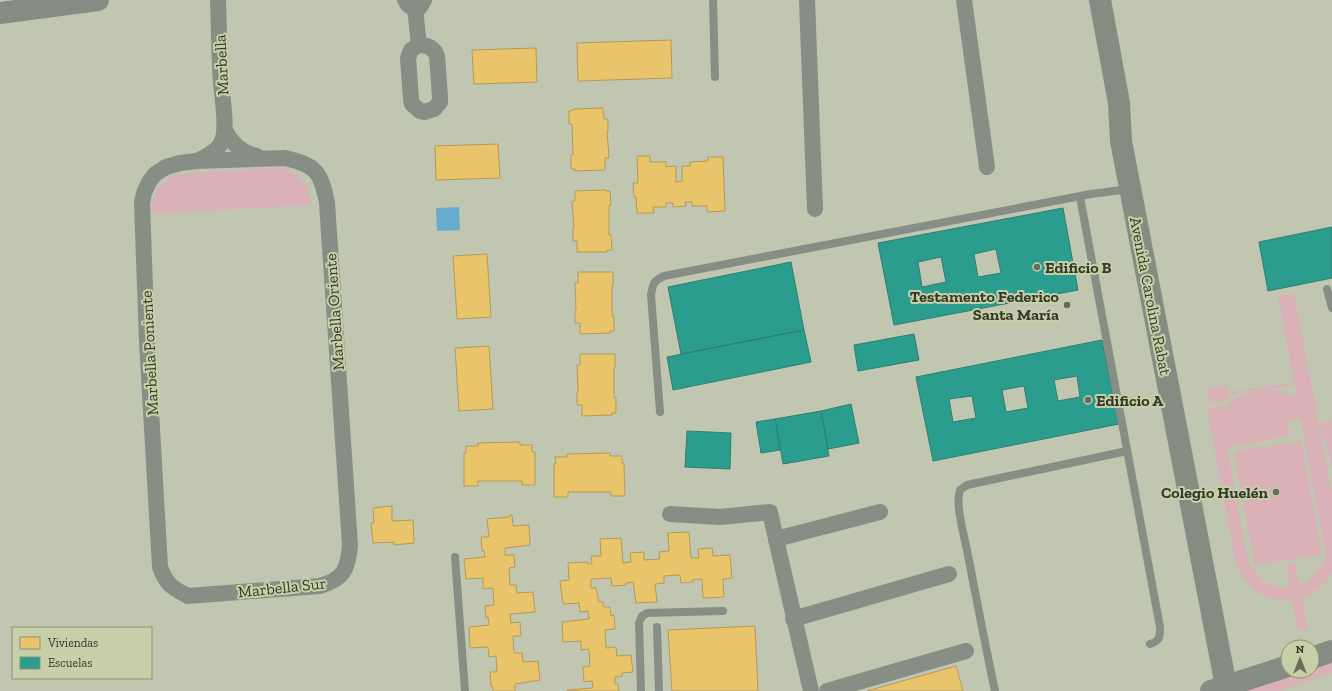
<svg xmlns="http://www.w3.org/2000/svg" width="1332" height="691" font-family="'Zilla Slab',serif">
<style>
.green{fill:#dab1b6;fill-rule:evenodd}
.water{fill:#67accd}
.homes{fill:#e9c46a;stroke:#b39b57}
.schools{fill:#2a9d8f;stroke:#2e7f71;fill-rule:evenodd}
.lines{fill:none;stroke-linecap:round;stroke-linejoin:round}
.lane{stroke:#878e86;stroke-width:8}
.street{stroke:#878e86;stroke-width:16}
.secondary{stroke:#858c82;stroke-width:22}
.poi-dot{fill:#676b59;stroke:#c6cfa8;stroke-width:1.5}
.labels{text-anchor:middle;stroke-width:4;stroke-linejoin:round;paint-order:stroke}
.street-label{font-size:16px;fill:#363a2a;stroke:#c6cfa8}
.poi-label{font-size:16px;font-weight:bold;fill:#363a2a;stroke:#c6cfa8;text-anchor:start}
</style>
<rect width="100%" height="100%" fill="#c1c6b1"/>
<g class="green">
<path d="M 284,167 L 300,177 L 307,185 L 311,205 L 151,214 C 153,193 158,186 175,174 Z"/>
<path d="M 1294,293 L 1332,492 L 1332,573 C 1325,585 1315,593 1302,598 L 1308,629 L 1298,631 L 1292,600 C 1264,601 1248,590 1236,565 L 1207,409 L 1223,406 L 1224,409 L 1237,397 L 1263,389 L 1229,394 L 1230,400 L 1209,403 L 1207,388 L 1227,385 L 1228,392 L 1293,382 L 1293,385 L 1265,389 L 1278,390 L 1297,397 L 1278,296 ZM 1299,418 L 1302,428 L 1326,553 C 1323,568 1313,579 1300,585 L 1295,564 L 1286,565 L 1290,587 C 1268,590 1254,575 1247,556 L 1227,447 L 1290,436 L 1288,420 Z"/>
<path d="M 1332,420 L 1332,470 L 1326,440 L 1324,441 L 1320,423 Z"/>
<path d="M 1301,441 L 1322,554 L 1255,566 L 1234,452 Z"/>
<path d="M 1332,659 L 1332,674 L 1331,673 L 1281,691 L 1245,691 L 1296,671 L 1312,671 L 1312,666 Z"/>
</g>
<path class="water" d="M 459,207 L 460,230 L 437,231 L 436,208 Z"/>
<g class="homes">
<path d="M 671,40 L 672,78 L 578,81 L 577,43 Z"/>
<path d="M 536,48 L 537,82 L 474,84 L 472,50 Z"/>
<path d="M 603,108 L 604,119 L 608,119 L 608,131 L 607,131 L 609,158 L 605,158 L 605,170 L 575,171 L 575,169 L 571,169 L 571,155 L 573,155 L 572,124 L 569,124 L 569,111 L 573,110 L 573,109 Z"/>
<path d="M 498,144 L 500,178 L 436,180 L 435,146 Z"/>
<path d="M 637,156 L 650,156 L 650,162 L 666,162 L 666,167 L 676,166 L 676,182 L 682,181 L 682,166 L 690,166 L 690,162 L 708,161 L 708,157 L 723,157 L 725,211 L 707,212 L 707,206 L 692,206 L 692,202 L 685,202 L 686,206 L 673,207 L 673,203 L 666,203 L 666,207 L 653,207 L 654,213 L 637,213 L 636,197 L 634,197 L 633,183 L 638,183 Z"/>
<path d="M 606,190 L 606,191 L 610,191 L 611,205 L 609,205 L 609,235 L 611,235 L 612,250 L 607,250 L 607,252 L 577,252 L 577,241 L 573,241 L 573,228 L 574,228 L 572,201 L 575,201 L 575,191 Z"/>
<path d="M 487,254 L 491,317 L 457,319 L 453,256 Z"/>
<path d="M 578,272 L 613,272 L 613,286 L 612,286 L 612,316 L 614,316 L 614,331 L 610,331 L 610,333 L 580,334 L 580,323 L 575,323 L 575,310 L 576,310 L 575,283 L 578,283 Z"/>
<path d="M 489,346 L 493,409 L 459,411 L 455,348 Z"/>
<path d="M 580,354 L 615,354 L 615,368 L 614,368 L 614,398 L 616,398 L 616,413 L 612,413 L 612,415 L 582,416 L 582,405 L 577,405 L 577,392 L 578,392 L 577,365 L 580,365 Z"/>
<path d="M 520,442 L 520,445 L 532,445 L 532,452 L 535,452 L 535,485 L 522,485 L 522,481 L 478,481 L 478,486 L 464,486 L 464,453 L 466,453 L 466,446 L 478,446 L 478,443 Z"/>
<path d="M 610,453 L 610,456 L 622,456 L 622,463 L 624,463 L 625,496 L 611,496 L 611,492 L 568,492 L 568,497 L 554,497 L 554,464 L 556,464 L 555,457 L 567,457 L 567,454 Z"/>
<path d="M 392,506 L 392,521 L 413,520 L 414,543 L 394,545 L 394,542 L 373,543 L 371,523 L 374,523 L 373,508 Z"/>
<path d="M 510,515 L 512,515 L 513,526 L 529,525 L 530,545 L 505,548 L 505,555 L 514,555 L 515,567 L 509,568 L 510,585 L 516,585 L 517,593 L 533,592 L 535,612 L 510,614 L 511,623 L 520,622 L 521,636 L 513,636 L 514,653 L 522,653 L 523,662 L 538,661 L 540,680 L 515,684 L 515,691 L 493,691 L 493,686 L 491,686 L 490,672 L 497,672 L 496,656 L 489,657 L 488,647 L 470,648 L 469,627 L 489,625 L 488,617 L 486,617 L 485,606 L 494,605 L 493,588 L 483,589 L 483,578 L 466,579 L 464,559 L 485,557 L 484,551 L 482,551 L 481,537 L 489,537 L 487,519 L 510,517 Z"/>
<path d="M 689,532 L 691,558 L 699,558 L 698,549 L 712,548 L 713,556 L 730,555 L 732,578 L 723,579 L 724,597 L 703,598 L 702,579 L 692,580 L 693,582 L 681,583 L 680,575 L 664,576 L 664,583 L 655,584 L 657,602 L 636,603 L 633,582 L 626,583 L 626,585 L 612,586 L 611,578 L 591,579 L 591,588 L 596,588 L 599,602 L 603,602 L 603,607 L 610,607 L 611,616 L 614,615 L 615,629 L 605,630 L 606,648 L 616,647 L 617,656 L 631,655 L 633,672 L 622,673 L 622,676 L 615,677 L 615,684 L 618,684 L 619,691 L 567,691 L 567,690 L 593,688 L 592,681 L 584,682 L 583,667 L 590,666 L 589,649 L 581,650 L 581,641 L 563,642 L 562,622 L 589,619 L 588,611 L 580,612 L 579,603 L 563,604 L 560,581 L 569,580 L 568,563 L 587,562 L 587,564 L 592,564 L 591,556 L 601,556 L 600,539 L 621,538 L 623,563 L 631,562 L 630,553 L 644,552 L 644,560 L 660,559 L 659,552 L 669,551 L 668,533 Z"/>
<path d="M 755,626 L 758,691 L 672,691 L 668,630 Z"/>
<path d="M 956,666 L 963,691 L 867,691 Z"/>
</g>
<g class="schools">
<path d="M 1063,208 L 1078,290 L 894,325 L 878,243 ZM 996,249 L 1001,273 L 978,277 L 974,254 ZM 941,257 L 946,282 L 922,287 L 918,262 Z"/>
<path d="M 1332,227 L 1332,278 L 1268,291 L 1259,242 Z"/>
<path d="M 791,262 L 804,330 L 681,354 L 668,287 Z"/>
<path d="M 804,330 L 811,362 L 673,390 L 667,357 Z"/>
<path d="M 914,334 L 919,360 L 858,371 L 854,345 Z"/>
<path d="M 1102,340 L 1119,424 L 933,461 L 916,377 ZM 1077,376 L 1080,397 L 1058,401 L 1054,380 ZM 1024,386 L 1028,408 L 1006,412 L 1002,390 ZM 972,396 L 976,418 L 953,422 L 949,399 Z"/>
<path d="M 851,404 L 859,443 L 828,449 L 821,411 Z"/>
<path d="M 821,411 L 829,456 L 783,464 L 775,419 Z"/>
<path d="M 775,419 L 780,450 L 761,453 L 756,422 Z"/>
<path d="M 687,431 L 731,433 L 730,469 L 685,467 Z"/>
</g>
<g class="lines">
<g class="lane">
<path d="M 713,0 L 715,77"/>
<path d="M 1080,197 L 1160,627 C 1160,637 1160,641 1150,644"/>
<path d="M 1327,289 L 1332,308"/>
<path d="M 660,412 L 651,295 C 653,284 653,281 664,276 L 1091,194 L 1129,189"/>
<path d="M 455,557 L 465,691"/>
<path d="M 657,627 L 659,691"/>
<path d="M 641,691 L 639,623 L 642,616 L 647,613 L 723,611"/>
<path d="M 995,691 C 985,644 976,597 967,550 C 964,535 955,504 960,490 L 967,485 L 1127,451"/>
</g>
<g class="street">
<path d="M 405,0 L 408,5 L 412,7 L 420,7 L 424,0"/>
<path d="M 807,0 L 815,209"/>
<path d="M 964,0 L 987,167"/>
<path d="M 415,8 L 419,45"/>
<path d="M 419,45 C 428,45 434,48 437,56 L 440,97 L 440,102 L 434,109 L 424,112 L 420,111 L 412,104 L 411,99 L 408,58 L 411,50 Z"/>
<path d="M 225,130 C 232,144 242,153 257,156"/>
<path d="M 285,158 C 316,165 321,172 327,203 L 350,545 C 348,569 344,579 320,586 L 188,596 C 172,588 166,584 160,567 L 147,342 L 142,203 L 144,193 L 149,182 L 155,174 L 166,167 L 180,163 L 196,161 Z"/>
<path d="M 199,160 C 208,156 218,151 222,141 C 228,127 222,98 221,83 C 219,55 219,28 218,0"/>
<path d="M 670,514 L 720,517 L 770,512 L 776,539 L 880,512"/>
<path d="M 776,539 L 811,691"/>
<path d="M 793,619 L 949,574"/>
<path d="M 827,691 L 966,651"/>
</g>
<g class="secondary">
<path d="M 1100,0 L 1119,103 L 1121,141 L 1226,686 L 1225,691"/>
<path d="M 0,13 L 98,0"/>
<path d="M 1312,658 L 1332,651"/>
<path d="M 1211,691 L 1288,666"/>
</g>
</g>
<g class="poi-dot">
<circle cx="1037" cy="267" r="4"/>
<circle cx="1067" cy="305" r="4"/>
<circle cx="1088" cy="400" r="4"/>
<circle cx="1276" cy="492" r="4"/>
</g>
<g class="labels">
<g class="street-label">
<text transform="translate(221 65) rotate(-93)" y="6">Marbella</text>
<text transform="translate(1151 296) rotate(79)" y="6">Avenida Carolina Rabat</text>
<text transform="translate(334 312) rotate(-94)" y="6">Marbella Oriente</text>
<text transform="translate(149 353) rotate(-93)" y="6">Marbella Poniente</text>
<text transform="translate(282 587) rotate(-6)" y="6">Marbella Sur</text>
</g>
<g class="poi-label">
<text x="1045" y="273">Edificio B</text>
<text x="1059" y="302" text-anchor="end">Testamento Federico<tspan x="1059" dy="18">Santa María</tspan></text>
<text x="1096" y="406">Edificio A</text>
<text x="1268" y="498" text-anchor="end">Colegio Huelén</text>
</g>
</g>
<rect x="12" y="627" width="140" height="52" fill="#c6cfa8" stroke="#8c9376"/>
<rect x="20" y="637" width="20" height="12" fill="#e9c46a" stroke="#8c9376"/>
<text x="48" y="647" font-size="12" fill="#363a2a">Viviendas</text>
<rect x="20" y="657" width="20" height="12" fill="#2a9d8f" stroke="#8c9376"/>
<text x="48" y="667" font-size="12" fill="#363a2a">Escuelas</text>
<g transform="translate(1300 659)"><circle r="19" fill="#c6cfa8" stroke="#8c9376"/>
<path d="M0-3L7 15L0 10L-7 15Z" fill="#676b59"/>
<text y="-6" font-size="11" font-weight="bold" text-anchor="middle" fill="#363a2a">N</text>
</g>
</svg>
